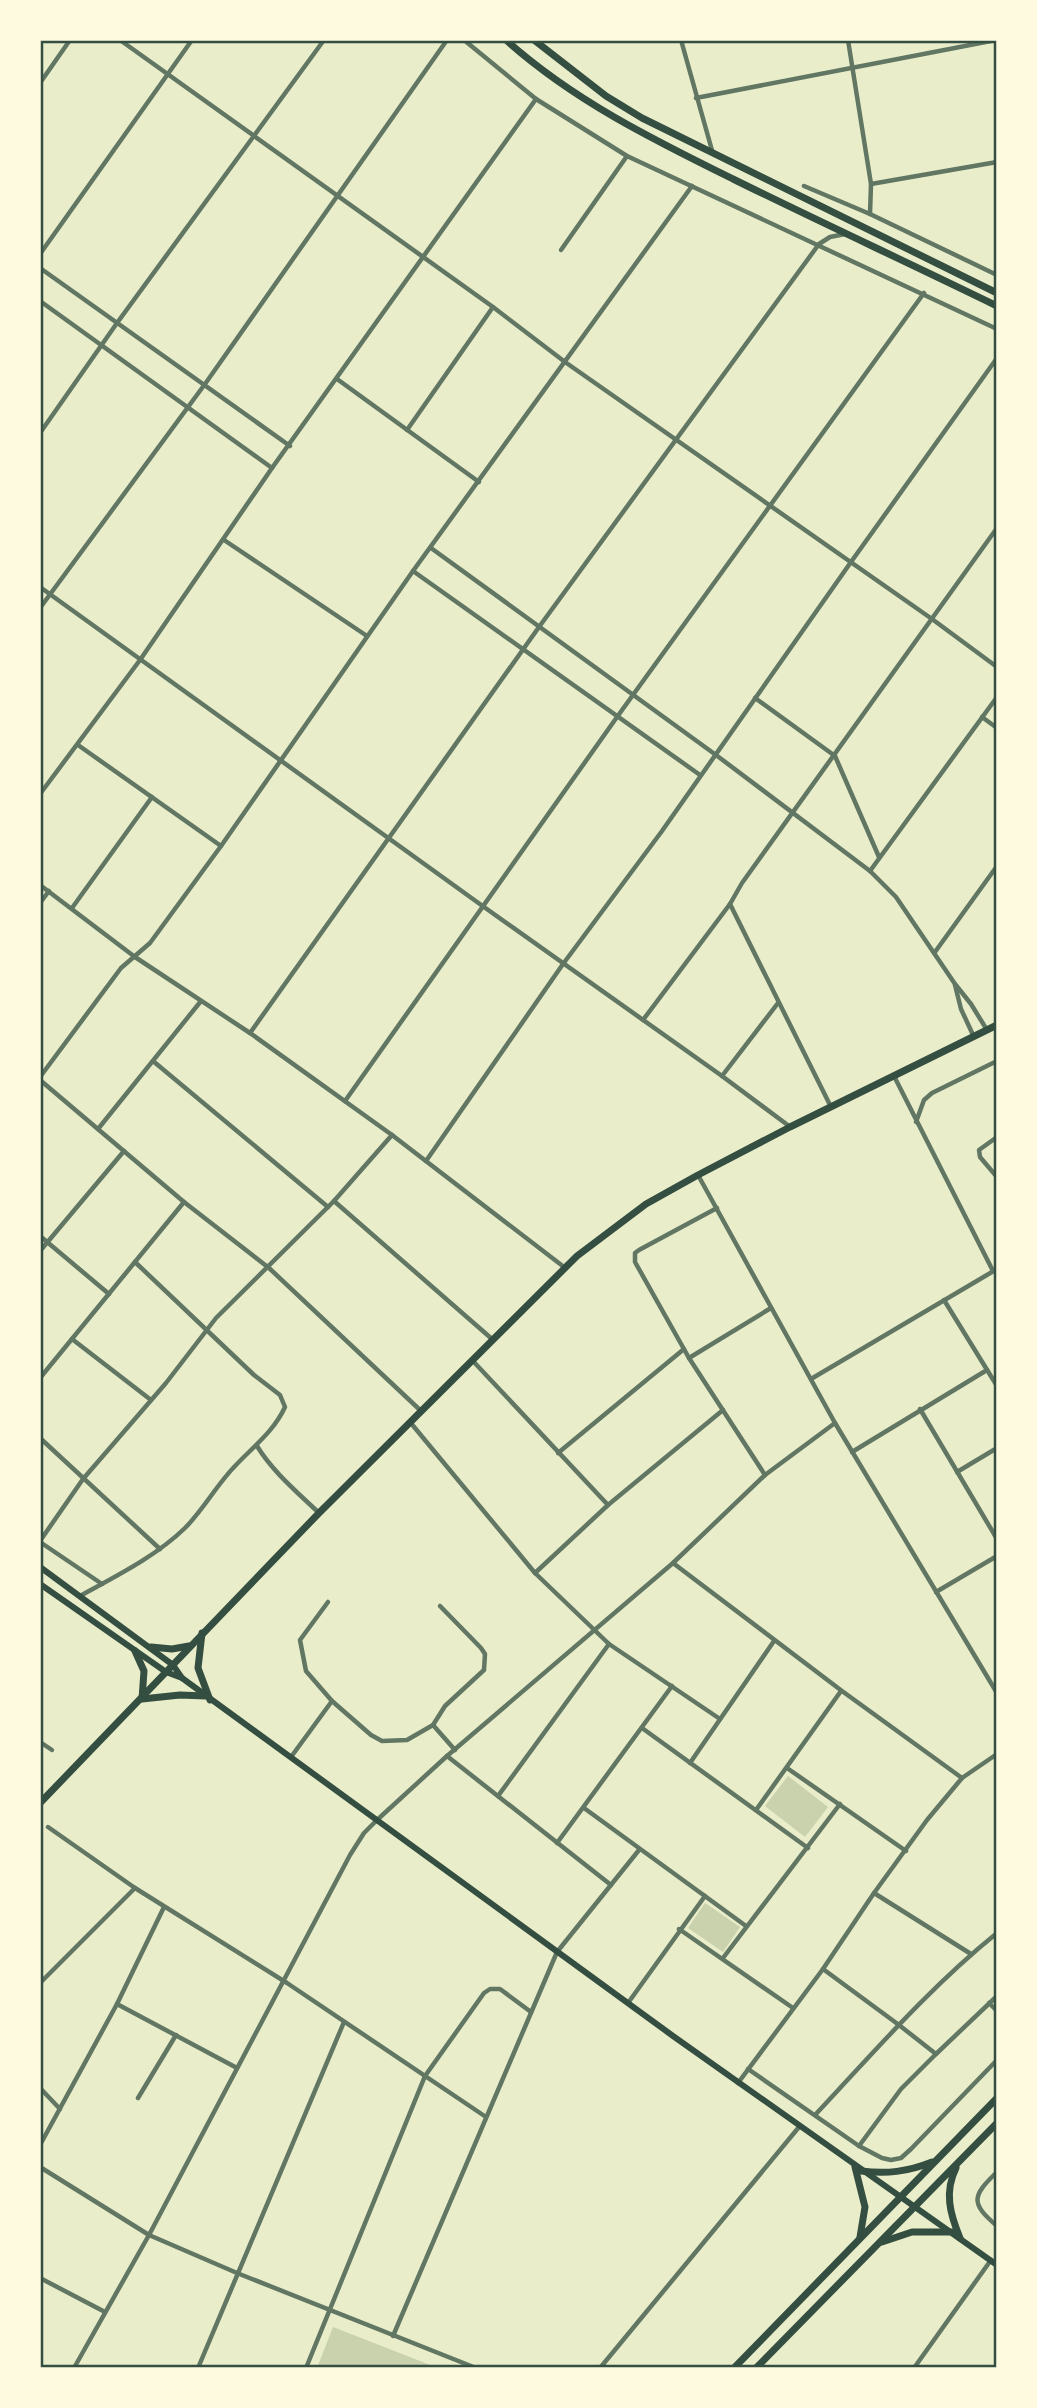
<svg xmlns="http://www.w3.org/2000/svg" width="1037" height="2408" font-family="'Varela Round',sans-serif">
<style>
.green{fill:#cad2ad}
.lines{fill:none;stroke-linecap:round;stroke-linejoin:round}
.minor{stroke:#617663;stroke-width:4.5}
.secondary{stroke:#344e41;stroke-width:6}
.primary{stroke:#344e41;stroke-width:7}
.trunk{stroke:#344e41;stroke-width:7}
.neatline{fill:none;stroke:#344e41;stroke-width:2.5}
</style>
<rect width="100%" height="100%" fill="#e9edc9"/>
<g class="green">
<path d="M 788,1776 L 828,1807 L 805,1837 L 765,1806 Z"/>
<path d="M 705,1903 L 740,1927 L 723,1952 L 688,1928 Z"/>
<path d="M 333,2327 L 438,2368 L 317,2368 Z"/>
</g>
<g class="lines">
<g class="minor">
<path d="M 120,40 L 493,307 L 565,362 L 932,619 L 997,667"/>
<path d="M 464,40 L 536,99 L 627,156 L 997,329"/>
<path d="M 681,40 L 713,154"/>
<path d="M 848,40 L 871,184 L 870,214"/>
<path d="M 40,83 L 70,40"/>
<path d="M 696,98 L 996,40"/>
<path d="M 871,184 L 997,162"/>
<path d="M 804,186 L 870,214 L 997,275"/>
<path d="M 561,250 L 627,156"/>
<path d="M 40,254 L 192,40"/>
<path d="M 40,268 L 290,446"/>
<path d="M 40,301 L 272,468"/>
<path d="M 337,379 L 479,482"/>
<path d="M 407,430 L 493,307"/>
<path d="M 40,433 L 117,323 L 324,40"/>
<path d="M 224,540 L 367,636"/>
<path d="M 431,548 L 716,755 L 870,871 L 896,897 L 955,984 L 971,1004 L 987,1030"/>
<path d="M 413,571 L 700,775"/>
<path d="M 40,587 L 484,907 L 722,1076 L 789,1126"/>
<path d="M 40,608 L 205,384 L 447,40"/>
<path d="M 755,698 L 835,756 L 879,857"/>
<path d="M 982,717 L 997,728"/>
<path d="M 78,745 L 221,846"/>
<path d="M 40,794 L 140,660 L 272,468 L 536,99"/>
<path d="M 870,871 L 997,697"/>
<path d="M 40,885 L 135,957 L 250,1033 L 392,1135 L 564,1267"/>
<path d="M 40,903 L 49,891"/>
<path d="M 730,904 L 831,1107"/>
<path d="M 72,908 L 152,797"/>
<path d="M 935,952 L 997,866"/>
<path d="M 955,985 L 961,1009 L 974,1037"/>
<path d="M 643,1020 L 730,904 L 742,883 L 997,528"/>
<path d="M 250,1033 L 539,627 L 819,244 L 830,237 L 845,234"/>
<path d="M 153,1061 L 328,1207"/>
<path d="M 722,1076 L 778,1003"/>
<path d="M 894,1076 L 993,1271"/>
<path d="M 40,1077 L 121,968 L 150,943 L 221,846 L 413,571 L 692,186"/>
<path d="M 40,1080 L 184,1202 L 269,1268 L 420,1410"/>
<path d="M 345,1101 L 617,717 L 924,293"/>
<path d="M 916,1122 L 924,1100 L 932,1093 L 997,1061"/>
<path d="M 98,1129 L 201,1001"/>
<path d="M 997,1137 L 979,1150 L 980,1157 L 997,1177"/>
<path d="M 426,1161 L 563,964 L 662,831 L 851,562 L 997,358"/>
<path d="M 698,1175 L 835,1423 L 997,1693"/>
<path d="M 334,1201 L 492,1339"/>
<path d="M 717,1208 L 639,1250 L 635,1253 L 635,1262 L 689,1358 L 765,1475"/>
<path d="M 40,1236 L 109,1294"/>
<path d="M 40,1251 L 124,1151"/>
<path d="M 944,1300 L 997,1386"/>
<path d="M 72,1339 L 151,1400"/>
<path d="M 689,1358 L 771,1308"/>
<path d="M 472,1360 L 608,1505"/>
<path d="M 40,1378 L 184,1202"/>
<path d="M 811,1379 L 997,1269"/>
<path d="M 920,1409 L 997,1539"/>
<path d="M 410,1422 L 535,1573 L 609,1644 L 720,1719"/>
<path d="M 40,1438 L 160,1549"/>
<path d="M 257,1446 C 273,1472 297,1492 319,1513"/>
<path d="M 852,1452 L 987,1370"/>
<path d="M 558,1453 L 684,1349"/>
<path d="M 957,1472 L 997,1448"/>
<path d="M 40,1541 L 83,1479 L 166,1383 L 216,1318 L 334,1201 L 392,1135"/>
<path d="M 40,1542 L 102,1584"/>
<path d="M 673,1563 L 842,1691 L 962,1778"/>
<path d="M 535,1573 L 608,1505 L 723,1410"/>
<path d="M 936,1592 L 997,1556"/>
<path d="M 80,1596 C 116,1576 155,1557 185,1528 C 204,1509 217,1484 236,1465 C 254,1446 274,1431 285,1407 L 280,1395 L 254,1375 L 135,1262"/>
<path d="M 328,1602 L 300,1640 L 306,1671 L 332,1701 L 371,1735 L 382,1741 L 407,1740 L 433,1725 L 445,1706 L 484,1670 L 485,1654 L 481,1648 L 440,1606"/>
<path d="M 433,1725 L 455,1750"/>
<path d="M 642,1728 L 808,1848"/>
<path d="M 40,1742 L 52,1750"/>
<path d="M 447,1756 L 611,1885"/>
<path d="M 291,1757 L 332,1701"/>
<path d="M 690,1763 L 774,1641"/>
<path d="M 787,1768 L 906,1851"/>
<path d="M 498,1796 L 609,1644"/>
<path d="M 584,1808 L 746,1926"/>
<path d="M 756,1810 L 841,1691"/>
<path d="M 48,1827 L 135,1888 L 287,1983 L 486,2117"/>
<path d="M 557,1843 L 672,1686"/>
<path d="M 874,1893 L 971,1954"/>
<path d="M 679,1929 L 793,2008"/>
<path d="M 723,1958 L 840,1804"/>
<path d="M 823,1969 L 899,2025 L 936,2054 L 901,2089 L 859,2146"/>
<path d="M 40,1983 L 135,1888"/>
<path d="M 628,2003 L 705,1896"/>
<path d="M 989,2003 L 997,2011"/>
<path d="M 117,2004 L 237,2068"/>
<path d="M 936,2054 L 997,1996"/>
<path d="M 748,2069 L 859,2146 L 882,2158 L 891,2160 L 901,2158 L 911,2149 L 997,2060"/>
<path d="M 738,2083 L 823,1969 L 874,1893 L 927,1820 L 962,1778 L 997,1754"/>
<path d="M 40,2088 L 60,2109"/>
<path d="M 138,2098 L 176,2035"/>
<path d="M 816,2114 C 874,2052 930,1987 997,1933"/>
<path d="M 40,2145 L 117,2004 L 164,1907"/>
<path d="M 40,2167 L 149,2235 L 237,2273 L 476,2368"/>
<path d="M 997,2172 C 972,2196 970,2203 997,2226"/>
<path d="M 40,2278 L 105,2312"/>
<path d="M 393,2336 L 557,1952 L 639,1850"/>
<path d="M 74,2368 L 149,2235 L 350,1855 L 364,1833 L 377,1820 L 447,1756 L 673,1563 L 765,1475 L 835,1423"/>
<path d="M 198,2368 L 344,2022"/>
<path d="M 306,2368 L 425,2076 L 484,1993 L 490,1989 L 500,1989 L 531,2012"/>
<path d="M 600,2368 L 799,2127"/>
<path d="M 914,2368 L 991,2260"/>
</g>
<g class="secondary">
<path d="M 40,1567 L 173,1665 L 182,1678"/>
<path d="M 40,1584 L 166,1672 L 182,1678 L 673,2036 L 997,2265"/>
</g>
<g class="primary">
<path d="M 202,1633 L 198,1668 L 210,1700"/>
<path d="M 151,1647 L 172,1649 L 189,1646"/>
<path d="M 135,1651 L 144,1671 L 142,1699 L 180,1695 L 205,1696"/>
<path d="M 40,1803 L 319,1513 L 577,1256 L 646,1204 L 698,1175 L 790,1127 L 997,1025"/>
<path d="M 855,2167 L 865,2207 L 860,2237"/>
<path d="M 956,2168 C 944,2192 950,2214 960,2238"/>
<path d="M 861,2171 C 887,2174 907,2172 932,2162"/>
<path d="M 882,2242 L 912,2232 L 952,2232"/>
<path d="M 734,2368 L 997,2098"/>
<path d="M 756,2368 L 997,2123"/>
</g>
<g class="trunk">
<path d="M 506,40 C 573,100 652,139 733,179 C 820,222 909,263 997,306"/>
<path d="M 534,40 L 606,96 L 642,118 L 997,293"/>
</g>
</g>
<rect width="1037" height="2408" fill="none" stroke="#fefae0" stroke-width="84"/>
<rect x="42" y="42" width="953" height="2324" class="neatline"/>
</svg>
